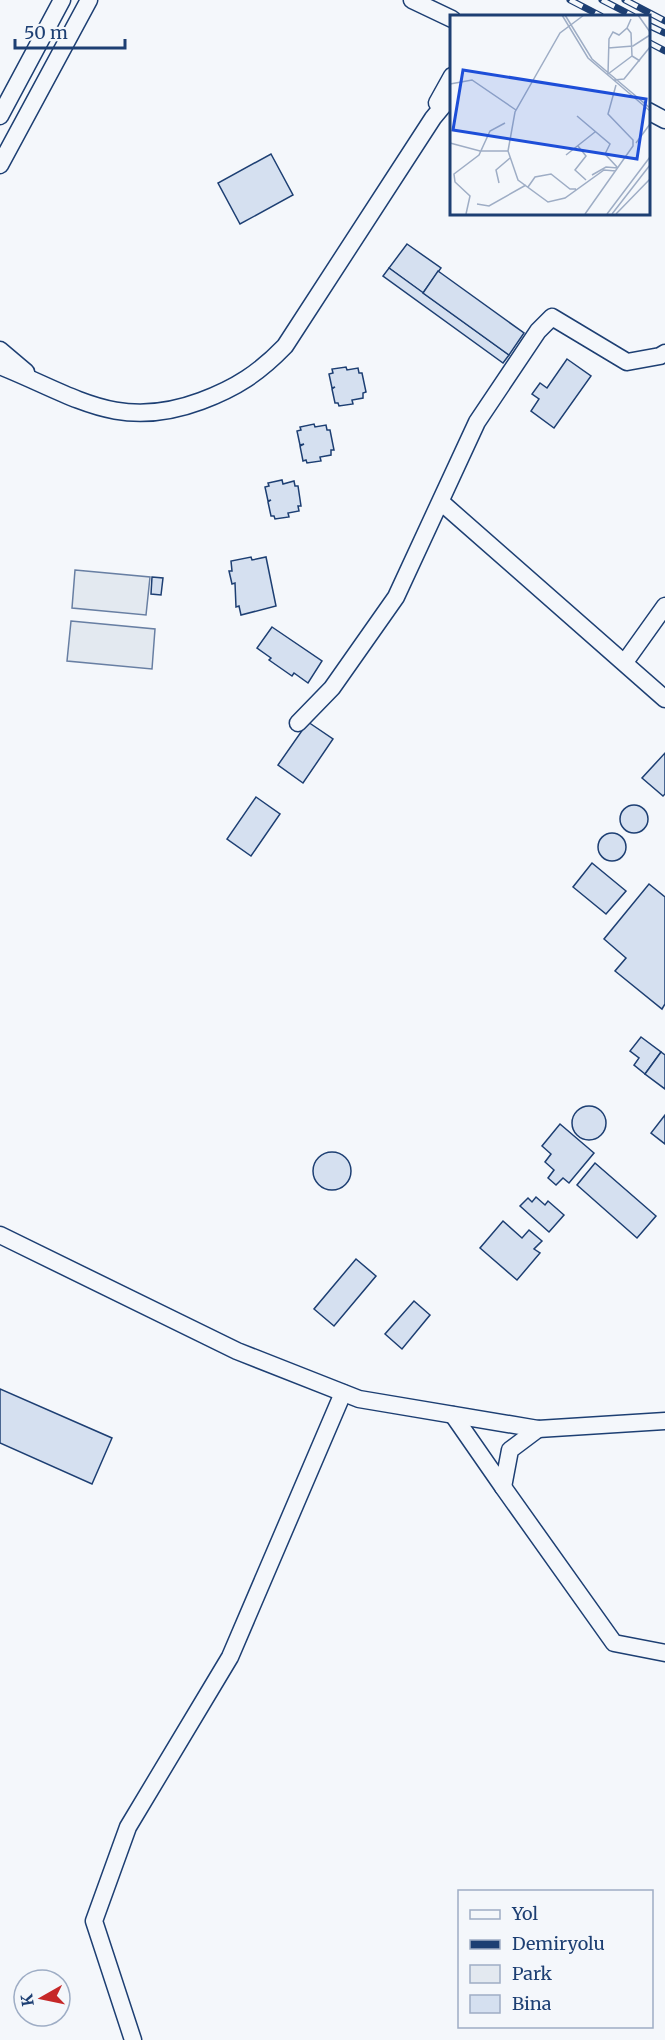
<svg xmlns="http://www.w3.org/2000/svg" width="665" height="2040" font-family="Merriweather,serif">
<style>
.green{fill:#e3e9f0;stroke:#687fa3;stroke-width:1.5}
.building{fill:#d5e0f0;stroke:#1d3f73;stroke-width:1.5}
.lines{fill:none;stroke-linecap:round;stroke-linejoin:round}
.minor-casing{stroke:#1d3f73;stroke-width:19}
.minor{stroke:#f4f7fb;stroke-width:16}
.rail-casing{stroke:#1d3f73;stroke-width:7}
.rail{stroke:#f4f7fb;stroke-width:4.5;stroke-dasharray:14;stroke-linecap:butt}
.inset-road{fill:none;stroke:#9eadc5;stroke-width:1.5}
.view{fill:#1d4ed8;fill-opacity:0.15;stroke:#1d4ed8;stroke-width:3}
.inset-edge{fill:none;stroke:#1d3f73;stroke-width:3}
</style>
<rect width="100%" height="100%" fill="#f4f7fb"/>
<g class="green">
<path d="M 75,570 L 150,577 L 146,615 L 72,608 Z"/>
<path d="M 71,621 L 155,629 L 152,669 L 67,661 Z"/>
</g>
<g class="building">
<path d="M 271,154 L 293,195 L 240,224 L 218,183 Z"/>
<path d="M 407,244 L 441,268 L 423,293 L 389,268 Z"/>
<path d="M 389,268 L 509,355 L 503,363 L 383,276 Z"/>
<path d="M 438,271 L 524,333 L 509,355 L 423,293 Z"/>
<path d="M 567,359 L 591,376 L 554,428 L 531,411 L 539,399 L 532,394 L 540,383 L 547,388 Z"/>
<path d="M 346,367 L 347,370 L 358,368 L 359,373 L 362,373 L 366,392 L 363,393 L 363,398 L 352,400 L 353,404 L 339,406 L 338,403 L 335,403 L 332,389 L 335,387 L 332,388 L 329,374 L 333,373 L 332,369 Z"/>
<path d="M 314,424 L 315,427 L 326,425 L 327,430 L 330,430 L 334,450 L 331,450 L 331,455 L 320,457 L 321,461 L 307,463 L 306,460 L 303,461 L 300,446 L 304,444 L 300,445 L 297,431 L 301,430 L 300,427 Z"/>
<path d="M 282,480 L 283,484 L 294,481 L 295,486 L 298,486 L 301,506 L 298,506 L 299,511 L 288,513 L 289,517 L 275,519 L 274,516 L 271,516 L 268,502 L 271,500 L 268,501 L 265,487 L 269,486 L 268,483 Z"/>
<path d="M 251,557 L 252,560 L 266,557 L 276,606 L 241,615 L 239,606 L 236,607 L 235,583 L 232,584 L 229,571 L 232,571 L 231,561 Z"/>
<path d="M 152,577 L 163,578 L 161,595 L 151,594 Z"/>
<path d="M 272,627 L 322,661 L 308,683 L 294,673 L 292,676 L 269,660 L 271,658 L 257,648 Z"/>
<path d="M 308,722 L 333,739 L 303,783 L 278,765 Z"/>
<path d="M 665,753 L 665,794 L 663,796 L 642,778 Z"/>
<path d="M 256,797 L 280,814 L 251,856 L 227,839 Z"/>
<circle cx="634" cy="819" r="14"/>
<circle cx="612" cy="847" r="14"/>
<path d="M 592,863 L 626,891 L 606,914 L 573,887 Z"/>
<path d="M 649,884 L 665,897 L 665,1004 L 662,1009 L 615,971 L 626,958 L 604,939 Z"/>
<path d="M 641,1037 L 661,1052 L 645,1074 L 634,1065 L 639,1058 L 630,1051 Z"/>
<path d="M 661,1052 L 665,1055 L 665,1089 L 645,1074 Z"/>
<circle cx="589" cy="1123" r="17"/>
<path d="M 665,1115 L 665,1144 L 651,1133 Z"/>
<path d="M 560,1124 L 594,1153 L 569,1183 L 563,1178 L 556,1185 L 548,1178 L 554,1170 L 545,1162 L 551,1154 L 542,1146 Z"/>
<circle cx="332" cy="1171" r="19"/>
<path d="M 595,1163 L 656,1216 L 637,1238 L 577,1185 Z"/>
<path d="M 536,1197 L 545,1205 L 548,1201 L 564,1215 L 549,1232 L 520,1206 L 528,1198 L 532,1202 Z"/>
<path d="M 503,1221 L 522,1238 L 529,1230 L 542,1241 L 534,1249 L 540,1253 L 517,1280 L 480,1248 Z"/>
<path d="M 356,1259 L 376,1276 L 334,1326 L 314,1309 Z"/>
<path d="M 414,1301 L 430,1315 L 402,1349 L 385,1334 Z"/>
<path d="M 0,1389 L 112,1438 L 92,1484 L 0,1443 Z"/>
</g>
<g class="lines">
<g class="minor-casing">
<g id="minor">
<path d="M 412,0 L 452,19"/>
<path d="M 437,103 L 452,76"/>
<path d="M 648,111 L 665,120"/>
<path d="M 0,116 L 62,0"/>
<path d="M 0,165 L 89,0"/>
<path d="M 0,350 L 26,372"/>
<path d="M 0,366 C 75,396 118,432 201,401 C 236,388 259,373 285,346 L 433,118 L 452,95"/>
<path d="M 441,502 L 665,699"/>
<path d="M 625,662 L 665,606"/>
<path d="M 298,723 L 332,688 L 396,597 L 477,422 L 538,331 L 552,317 L 627,362 L 660,356 L 665,353"/>
<path d="M 0,1235 L 237,1351 L 359,1399 L 538,1429 L 665,1421"/>
<path d="M 453,1415 L 503,1487 L 510,1450 L 538,1429"/>
<path d="M 503,1487 L 614,1643 L 665,1653"/>
<path d="M 133,2040 L 94,1921 L 128,1827 L 230,1657 L 343,1393"/>
</g>
</g>
<use href="#minor" class="minor"/>
<g class="rail-casing">
<g id="rail">
<path d="M 570,0 L 601,16"/>
<path d="M 602,0 L 633,16"/>
<path d="M 625,0 L 665,21"/>
<path d="M 648,25 L 665,33"/>
<path d="M 648,42 L 665,51"/>
</g>
</g>
<use href="#rail" class="rail"/>
</g>
<g transform="translate(450 15)">
<rect width="200" height="200" fill="#f4f7fb"/>
<path class="inset-road" d="M 112,0 L 138,43 L 200,96M 115,0 L 142,44 L 200,93M 134,0 L 110,18 L 65,97 L 58,136 L 68,165 L 98,187 L 115,183 L 154,155 L 166,156M 188,0 L 200,17M 177,13 L 181,18 L 182,41 L 190,46M 158,33 L 183,31 L 200,20M 158,59 L 159,24 L 163,17 L 169,20 L 177,13 L 181,4M 158,59 L 182,41M 164,65 L 174,64 L 200,32M 0,69 L 22,65 L 66,95M 127,101 L 160,129 L 155,139 L 167,152M 0,128 L 30,136 L 58,136M 186,128 L 200,109M 128,131 L 136,141 L 125,155 L 136,165M 116,140 L 145,117M 142,160 L 156,152 L 168,153M 49,168 L 46,155 L 60,143M 78,172 L 85,162 L 101,159 L 120,174 L 126,174M 27,189 L 39,191 L 76,170M 16,199 L 20,181 L 5,167 L 4,159 L 29,140 L 40,116 L 55,108M 135,199 L 183,131 L 183,125 L 158,99 L 166,70M 157,199 L 200,142M 162,199 L 200,150M 166,199 L 200,164"/>
<path class="view" d="M 13,55 L 196,84 L 187,144 L 3,115 Z"/>
<rect width="200" height="200" class="inset-edge"/>
</g>
<rect x="458" y="1890" width="195" height="138" fill="#f4f7fb" stroke="#9eadc5" stroke-width="1.5"/>
<rect x="470" y="1910" width="30" height="9" fill="#f4f7fb" stroke="#9eadc5" stroke-width="1.5"/>
<text x="512" y="1920" font-size="18" fill="#1d3f73">Yol</text>
<rect x="470" y="1940" width="30" height="9" fill="#1d3f73" stroke="#9eadc5" stroke-width="1.5"/>
<text x="512" y="1950" font-size="18" fill="#1d3f73">Demiryolu</text>
<rect x="470" y="1965" width="30" height="18" fill="#e3e9f0" stroke="#9eadc5" stroke-width="1.5"/>
<text x="512" y="1980" font-size="18" fill="#1d3f73">Park</text>
<rect x="470" y="1995" width="30" height="18" fill="#d5e0f0" stroke="#9eadc5" stroke-width="1.5"/>
<text x="512" y="2010" font-size="18" fill="#1d3f73">Bina</text>
<g transform="translate(42 1998) rotate(261)"><circle r="28" fill="#f4f7fb" stroke="#9eadc5" stroke-width="1.5"/>
<path d="M0-4.5L10 22L0 15L-10 22Z" fill="#c62828"/>
<text y="-9" font-size="16" font-weight="bold" text-anchor="middle" fill="#1d3f73">K</text>
</g>
<path d="M15 39v9h110v-9" fill="none" stroke="#1d3f73" stroke-width="3"/>
<text x="24" y="39" font-size="18" fill="#1d3f73" stroke="#f4f7fb" stroke-width="4.5" paint-order="stroke">50 m</text>
</svg>
